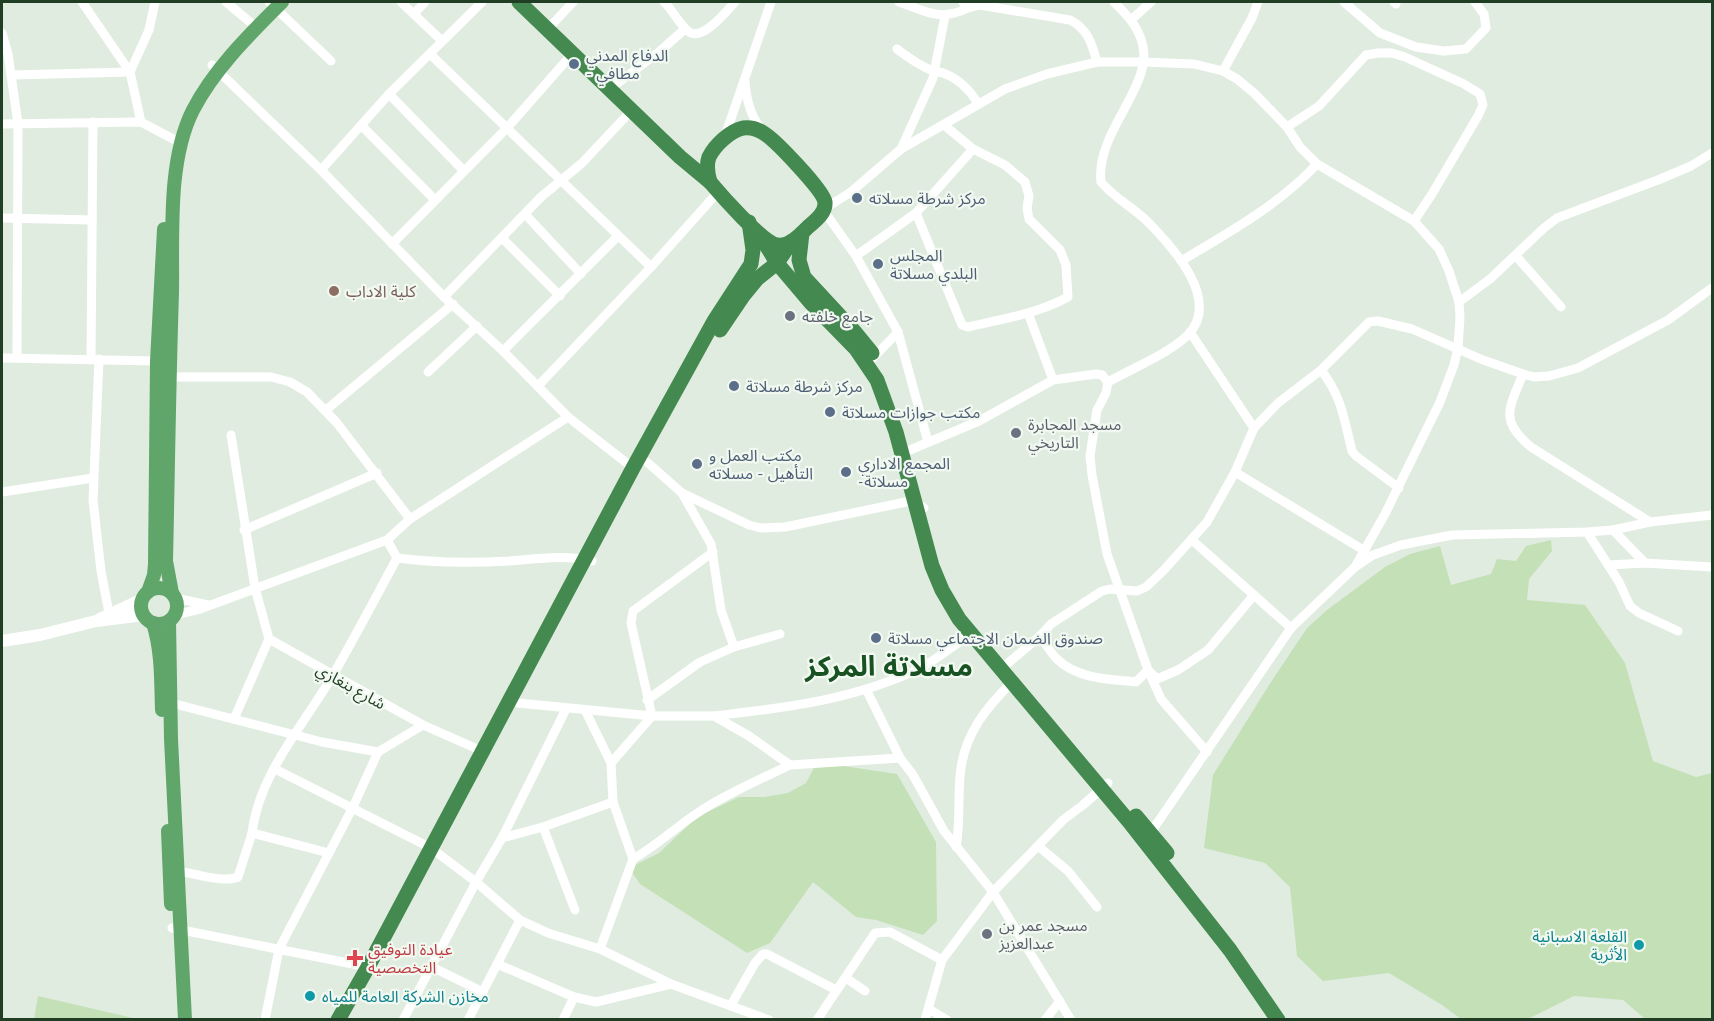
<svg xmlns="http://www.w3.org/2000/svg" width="1714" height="1021" font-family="Montserrat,'Noto Sans Arabic',sans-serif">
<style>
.green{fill:#c4e0b7}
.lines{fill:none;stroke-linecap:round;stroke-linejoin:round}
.minor{stroke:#fff;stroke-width:9}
.secondary{stroke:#fff;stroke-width:12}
.primary{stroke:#60a66a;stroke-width:14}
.trunk{stroke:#448a50;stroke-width:15}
.service-dot{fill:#5c6f8a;stroke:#f2f9f1;stroke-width:2}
.education-dot{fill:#8d6e63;stroke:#f2f9f1;stroke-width:2}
.worship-dot{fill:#6b7280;stroke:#f2f9f1;stroke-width:2}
.culture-dot{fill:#0f9aa8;stroke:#f2f9f1;stroke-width:2}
.health-dot{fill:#e0444e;stroke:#f2f9f1;stroke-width:2}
.labels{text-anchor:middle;stroke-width:4.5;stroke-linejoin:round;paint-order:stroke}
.service-label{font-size:16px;fill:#4e5e75;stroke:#f2f9f1;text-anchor:start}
.education-label{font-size:16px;fill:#785e54;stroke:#f2f9f1;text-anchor:start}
.worship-label{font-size:16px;fill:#5b616d;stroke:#f2f9f1;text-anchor:start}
.street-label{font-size:16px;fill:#1f3e23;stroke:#f2f9f1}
.culture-label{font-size:16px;fill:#0d838f;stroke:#f2f9f1;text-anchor:end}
.health-label{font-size:16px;fill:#be3a42;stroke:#f2f9f1;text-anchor:start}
.town-label{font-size:28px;font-weight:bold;fill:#195222;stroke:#f2f9f1}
</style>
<rect width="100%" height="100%" fill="#e1ece0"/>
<g class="green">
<path d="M 1551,540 L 1552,551 L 1529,579 L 1527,600 L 1585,605 L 1625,663 L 1653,761 L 1696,777 L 1712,773 L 1712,1019 L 1645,1019 L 1623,1000 L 1574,996 L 1528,1019 L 1461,1019 L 1442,1005 L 1389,973 L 1323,981 L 1297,956 L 1290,887 L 1265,863 L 1204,848 L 1213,775 L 1269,685 L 1307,628 L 1327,610 L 1385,567 L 1410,554 L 1440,546 L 1451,585 L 1491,574 L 1497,559 L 1516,561 L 1526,546 Z"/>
<path d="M 817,762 L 897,774 L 936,842 L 937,921 L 923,935 L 876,920 L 856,917 L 813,882 L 770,943 L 747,953 L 640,884 L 629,868 L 659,853 L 697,817 L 739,797 L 764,797 L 788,793 L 806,783 Z"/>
<path d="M 38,996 L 133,1018 L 133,1019 L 34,1019 Z"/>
</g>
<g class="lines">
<g class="minor">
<path d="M 82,2 L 130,72"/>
<path d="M 226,2 L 250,22"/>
<path d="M 269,2 L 331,61"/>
<path d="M 401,2 L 442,41"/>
<path d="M 664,2 C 673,10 678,23 688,31 C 701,43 726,12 735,2"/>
<path d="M 899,2 C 926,11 939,22 968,8"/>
<path d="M 963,2 L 968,8 L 980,5 L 1070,20 C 1088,29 1092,44 1097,62"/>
<path d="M 1114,2 C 1125,13 1136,24 1141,39 C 1158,83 1095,130 1101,182 C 1115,199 1135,208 1150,224 C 1174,249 1221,300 1188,335 C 1168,354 1133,368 1108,382 L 1106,393 L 1097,410 L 1090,456 L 1092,475 L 1107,554 L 1148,670 L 1161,699 L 1207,752"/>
<path d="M 1344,2 L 1380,33 L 1416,47 L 1444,51 L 1466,49 L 1486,28 L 1484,14 L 1475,2"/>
<path d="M 1394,2 L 1396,4"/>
<path d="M 414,14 L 425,2"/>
<path d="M 1131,20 L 1151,2"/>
<path d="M 548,29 L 573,2"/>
<path d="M 2,33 L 8,54 L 18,124 L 17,357"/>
<path d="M 897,49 C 908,57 921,67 934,71 C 937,72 940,72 943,73 C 958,78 971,91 978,104"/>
<path d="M 430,54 L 651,267"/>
<path d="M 212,65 L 321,170 L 444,297 L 503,351 L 568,417 L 633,468"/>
<path d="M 1223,71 L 1252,18 L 1258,2"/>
<path d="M 12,75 L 130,72"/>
<path d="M 745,81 C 746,98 750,115 761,129"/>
<path d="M 610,89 L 660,51 L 685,29"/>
<path d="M 389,94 L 463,170"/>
<path d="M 141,122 L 130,72 L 149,30 L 155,2"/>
<path d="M 2,124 L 141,122 L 173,139"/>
<path d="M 362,126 L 435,200"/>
<path d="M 1287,127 L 1319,106 L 1366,55 L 1378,53 L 1392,53 L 1405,57 L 1464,84 L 1480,94 L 1483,105 L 1478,116 L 1432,194 L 1414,221"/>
<path d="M 725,136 L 771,2"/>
<path d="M 901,149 L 933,78 L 945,16"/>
<path d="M 321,170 L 389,94 L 482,2"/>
<path d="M 824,209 L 851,192 L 901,149 L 1005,89 L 1047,74 L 1097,62 L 1144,62 L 1194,64 L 1223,71 L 1237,79 L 1254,93 L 1287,127 L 1300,147 L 1317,164 L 1414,221 L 1439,249 L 1449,271 L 1459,302 L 1460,317 L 1458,348 L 1454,365 L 1440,402 L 1385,514 L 1355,567"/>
<path d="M 824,211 L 856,256 L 898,332 L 928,442"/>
<path d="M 916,213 L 962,325 L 968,327 C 1002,319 1037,314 1068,297 L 1066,265 L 1060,250 L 1029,219 L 1027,208 L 1029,196 L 1025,182 L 1005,165 L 973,149 L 944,125"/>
<path d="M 525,214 L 581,274"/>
<path d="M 2,218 L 92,220"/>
<path d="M 502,238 L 560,296"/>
<path d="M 392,244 L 507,128 L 573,53"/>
<path d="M 856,256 L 916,213 L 973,149"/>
<path d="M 1516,256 L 1561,307"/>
<path d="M 1181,261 C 1228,233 1279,205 1317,164"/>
<path d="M 444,297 L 541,197 L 582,163 L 632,110"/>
<path d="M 1459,302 L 1490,279 L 1544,228 L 1557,218 L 1658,180 L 1691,166 L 1712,153"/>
<path d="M 1028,313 L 1053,380"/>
<path d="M 1190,332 L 1254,428"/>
<path d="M 503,351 L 618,236"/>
<path d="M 2,358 L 157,361"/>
<path d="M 91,359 L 93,122"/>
<path d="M 99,359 L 93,500 L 101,571 L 109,613"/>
<path d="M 871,360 L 898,332"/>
<path d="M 1321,370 C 1342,397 1344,419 1352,451 L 1356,456 L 1399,488"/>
<path d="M 428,372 L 477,326"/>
<path d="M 1523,374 C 1509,409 1499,420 1531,447 L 1650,522"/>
<path d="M 164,377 L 271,377 L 290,382 L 307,392 L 337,423 L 410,519"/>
<path d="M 538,386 L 651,267 L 718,192"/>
<path d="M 326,410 L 453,304"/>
<path d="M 231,435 L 255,588 L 269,639 L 423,725 L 482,751"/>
<path d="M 910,450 L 979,421 L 1053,380 L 1096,374 L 1102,375 L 1108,382"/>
<path d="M 647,462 L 682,493 L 749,525 L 761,528 L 785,527 L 906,502 L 915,502 L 924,508"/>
<path d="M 1235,472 L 1365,551"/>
<path d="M 2,492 L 93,478"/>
<path d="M 682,493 L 711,544 L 721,610 L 734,647"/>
<path d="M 244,530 L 377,473"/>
<path d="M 1613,530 L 1645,563"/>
<path d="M 1587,532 L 1619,582 L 1630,606 L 1639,613 L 1678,631"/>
<path d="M 1192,540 L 1291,628"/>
<path d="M 397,558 C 434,563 471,563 509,561 C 535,559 566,554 592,561"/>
<path d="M 1609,565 L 1645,563 L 1712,567"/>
<path d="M 175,598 L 208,605"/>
<path d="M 175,615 L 200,609 L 387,540 L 410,519 L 568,417"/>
<path d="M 1040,636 C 1045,643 1050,652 1057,659 C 1077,679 1109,679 1136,682 L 1148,670 L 1157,679 L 1178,670 L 1208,650 L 1254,595"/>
<path d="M 1007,664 L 1040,636 L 1051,624 L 1102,591 L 1110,589 L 1137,591 L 1146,587 L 1163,571 L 1207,522 L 1235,472 L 1254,428 L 1278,403 L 1321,370 L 1369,322 L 1378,321 L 1412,329 L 1483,360 L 1523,374 L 1534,377 L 1549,376 L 1578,368 L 1668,320 L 1712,288"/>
<path d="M 866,689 L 900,758 L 913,775 L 944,831 L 993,892 L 1071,1020"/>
<path d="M 647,700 L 700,662 L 734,647 L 780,634"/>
<path d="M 171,703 L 322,742 L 378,752 L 423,725"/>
<path d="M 518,703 L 652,716 L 714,716 L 749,736 L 790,765 L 900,758"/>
<path d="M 585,710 L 611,763 L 613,802 L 633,859"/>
<path d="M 714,716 C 785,708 860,699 924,666 C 941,656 957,643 973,632"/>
<path d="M 234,719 L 269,639"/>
<path d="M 611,763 L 652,716 L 631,623 L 633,611 L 713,552"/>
<path d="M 275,769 L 431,848 L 476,882 L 520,920 L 548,933 L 600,949 L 671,984 L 769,1020"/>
<path d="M 543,827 L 575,910"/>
<path d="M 1149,835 L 1291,628 L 1355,567 L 1373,555 L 1401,545 L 1452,535 L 1587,532 L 1613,530 L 1650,522 L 1712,515"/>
<path d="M 502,838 L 543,827 L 613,802"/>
<path d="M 1038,846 L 1068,871 L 1097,907"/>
<path d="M 956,847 C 961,821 957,794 961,768 C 966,732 987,707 1012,682"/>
<path d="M 329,853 L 252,833 C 259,774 303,726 333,675 C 355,637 376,597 397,558 L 387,540"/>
<path d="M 179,871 C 195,874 224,883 238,877 L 252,833"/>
<path d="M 172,928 L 368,967"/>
<path d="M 600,949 L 633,859 C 658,845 678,825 702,810 C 730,792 761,779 790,765"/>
<path d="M 497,964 L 574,997 L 596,1002 L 671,984"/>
<path d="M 432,967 L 483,992"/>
<path d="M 846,978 L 865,991"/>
<path d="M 731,1005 L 755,963 L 763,954 L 767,954 L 836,990"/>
<path d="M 929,1009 L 947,1020"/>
<path d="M 265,1020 L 279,949 L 353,807 L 378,752"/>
<path d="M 403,1020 L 476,882 L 502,838 L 566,709"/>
<path d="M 468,1020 L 520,920"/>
<path d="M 563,1020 L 574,997"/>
<path d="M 817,1020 L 875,933 L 890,932 L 942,960"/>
<path d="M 925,1020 L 942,960 L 993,892 L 1063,820 L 1083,805 L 1108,783"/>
<path d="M 1045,1020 L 1060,1001"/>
</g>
<g class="secondary">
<path d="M 100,619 L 143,599"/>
<path d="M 2,641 L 40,635 L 96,621 L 144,615"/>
</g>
<g class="primary">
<circle cx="159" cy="606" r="18"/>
<path d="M 148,592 L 154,575 L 155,564 L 157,361 L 164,229"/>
<path d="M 172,593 L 166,561 C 168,472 169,383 172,293 C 173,237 167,161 193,110 C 214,69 250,34 282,2"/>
<path d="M 169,621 L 171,739 L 185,1020"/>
<path d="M 153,623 C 162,651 161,681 162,710"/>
<path d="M 168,831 L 171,904"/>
</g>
<g class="trunk">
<path d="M 519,2 L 680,157 L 710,182"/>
<path d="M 743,128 C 751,127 758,129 765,134 C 776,141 823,190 825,202 C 826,213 815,221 808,227 C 800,235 789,247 777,245 C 762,242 721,195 710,182 C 708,175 706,165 709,157 C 715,145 730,131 743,128 Z"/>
<path d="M 802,233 L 799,260 L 804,277 L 854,331 L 872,353"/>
<path d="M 760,235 L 777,263 L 810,302 L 856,349 L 877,380 L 896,432 L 932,566 L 942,590 L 959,619 L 1131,824 L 1230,950 L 1278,1020"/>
<path d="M 720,330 L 743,296 L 757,279 L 777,263 L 792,241"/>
<path d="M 1136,816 L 1167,853"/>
<path d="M 338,1020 L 368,967 L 633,468 L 714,321 L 751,264 L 753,250 L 749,222"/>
</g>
</g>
<g class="service-dot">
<circle cx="574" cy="64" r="6"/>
<circle cx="857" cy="198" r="6"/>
<circle cx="878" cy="264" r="6"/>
<circle cx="734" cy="386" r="6"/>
<circle cx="830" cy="412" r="6"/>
<circle cx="697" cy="464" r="6"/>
<circle cx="846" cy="472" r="6"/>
<circle cx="876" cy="638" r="6"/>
</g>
<circle class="education-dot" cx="334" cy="291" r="6"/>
<g class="worship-dot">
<circle cx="790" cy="316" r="6"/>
<circle cx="1016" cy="433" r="6"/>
<circle cx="987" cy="934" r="6"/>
</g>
<g class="culture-dot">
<circle cx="1639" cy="945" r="6"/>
<circle cx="310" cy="996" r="6"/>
</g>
<path class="health-dot" d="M352 949h6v6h6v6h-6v6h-6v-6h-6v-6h6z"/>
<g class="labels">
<g class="service-label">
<text x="586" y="61">الدفاع المدني<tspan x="586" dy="18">- مطافي</tspan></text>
<text x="869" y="204">مركز شرطة مسلاته</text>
<text x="890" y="261">المجلس<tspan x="890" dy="18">البلدي مسلاتة</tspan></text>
<text x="746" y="392">مركز شرطة مسلاتة</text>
<text x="842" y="418">مكتب جوازات مسلاتة</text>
<text x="709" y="461">مكتب العمل و<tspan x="709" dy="18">التأهيل - مسلاته</tspan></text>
<text x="858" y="469">المجمع الاداري<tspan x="858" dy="18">-مسلاتة</tspan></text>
<text x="888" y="644">صندوق الضمان الاجتماعي مسلاتة</text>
</g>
<g class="education-label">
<text x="346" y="297">كلية الاداب</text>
</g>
<g class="worship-label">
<text x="802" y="322">جامع خلفته</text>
<text x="1028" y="430">مسجد المجابرة<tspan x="1028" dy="18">التاريخي</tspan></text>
<text x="999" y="931">مسجد عمر بن<tspan x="999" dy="18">عبدالعزيز</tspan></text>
</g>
<g class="street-label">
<text transform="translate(351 686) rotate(29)" y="6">شارع بنغازي</text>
</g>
<g class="culture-label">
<text x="1627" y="942">القلعة الاسبانية<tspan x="1627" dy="18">الأثرية</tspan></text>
<text x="322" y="1002" text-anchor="start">مخازن الشركة العامة للمياه</text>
</g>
<g class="health-label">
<text x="368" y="955">عيادة التوفيق<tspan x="368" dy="18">التخصصية</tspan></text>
</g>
<g class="town-label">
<text x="889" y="676">مسلاتة المركز</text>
</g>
</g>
<rect width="1714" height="1021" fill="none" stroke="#1f3e23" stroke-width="6"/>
</svg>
